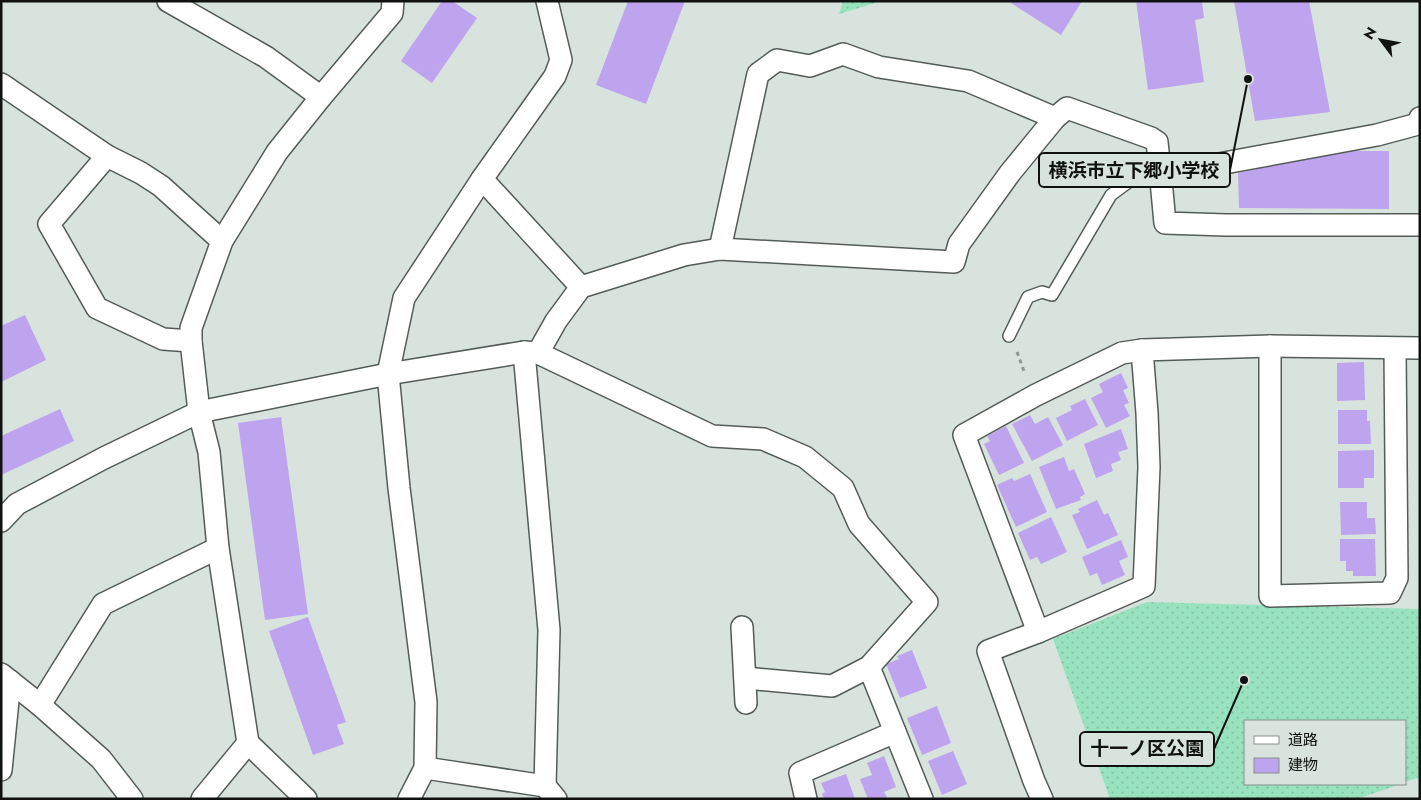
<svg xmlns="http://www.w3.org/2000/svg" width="1421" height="800" font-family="Jost,'Noto Sans JP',sans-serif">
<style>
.grass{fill:url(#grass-dots)}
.building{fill:#bea4ee}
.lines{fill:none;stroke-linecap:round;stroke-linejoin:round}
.service-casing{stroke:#545c58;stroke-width:14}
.minor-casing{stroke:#545c58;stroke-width:24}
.path{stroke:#919994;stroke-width:3;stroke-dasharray:4 4;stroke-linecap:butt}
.service{stroke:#fff;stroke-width:11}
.minor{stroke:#fff;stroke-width:21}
.leader{fill:none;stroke:#0f1210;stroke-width:2}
.callout-dot{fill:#0f1210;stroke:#d9e3dd;stroke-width:2}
.callout{fill:#d9e3dd;stroke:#0f1210;stroke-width:2}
.callout-label{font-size:19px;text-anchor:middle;font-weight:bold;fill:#0f1210}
</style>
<defs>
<pattern id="grass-dots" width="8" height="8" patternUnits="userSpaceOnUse" patternTransform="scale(1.25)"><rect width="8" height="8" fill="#99e2bf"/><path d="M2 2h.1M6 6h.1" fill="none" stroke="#83c1a3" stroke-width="1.8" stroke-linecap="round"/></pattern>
</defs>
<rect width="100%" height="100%" fill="#d9e3dd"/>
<g class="grass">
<path d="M 843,1 L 882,1 L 839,14 Z"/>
<path d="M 1147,602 L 1420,609 L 1420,777 L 1405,782 L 1405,721 L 1245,721 L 1245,784 L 1401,784 L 1357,799 L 1110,799 L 1053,639 Z"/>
</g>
<g class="building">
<path d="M 442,1 L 452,1 L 477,18 L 432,83 L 401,61 Z"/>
<path d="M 628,1 L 685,1 L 646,104 L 596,85 Z"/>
<path d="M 1008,1 L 1082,1 L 1061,35 Z"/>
<path d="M 1136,1 L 1202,1 L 1204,18 L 1195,20 L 1204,82 L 1148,90 Z"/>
<path d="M 1234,1 L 1309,1 L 1330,112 L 1255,121 Z"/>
<path d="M 1341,151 L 1389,151 L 1389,209 L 1239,208 L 1238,173 Z"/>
<path d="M 25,315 L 46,360 L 1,382 L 1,326 Z"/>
<path d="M 1364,362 L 1365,400 L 1337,401 L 1337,363 Z"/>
<path d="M 1121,373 L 1128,388 L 1123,390 L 1129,403 L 1124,405 L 1130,416 L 1106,428 L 1091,398 L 1103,392 L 1099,384 Z"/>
<path d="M 1085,399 L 1098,425 L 1067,441 L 1056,418 L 1072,410 L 1070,406 Z"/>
<path d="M 60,409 L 74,441 L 1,475 L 1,436 Z"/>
<path d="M 1338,410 L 1367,410 L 1367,421 L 1370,421 L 1371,444 L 1338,444 Z"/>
<path d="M 1030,415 L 1035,424 L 1048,417 L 1063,445 L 1032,461 L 1012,424 Z"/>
<path d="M 281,417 L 308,614 L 265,620 L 238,423 Z"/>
<path d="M 1006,426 L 1024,463 L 999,475 L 984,444 L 990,441 L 987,436 Z"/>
<path d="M 1121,429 L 1128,449 L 1118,452 L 1121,460 L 1111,464 L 1113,471 L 1096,478 L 1084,444 Z"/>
<path d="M 1374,450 L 1374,478 L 1364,478 L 1364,488 L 1338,488 L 1338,451 Z"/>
<path d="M 1064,457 L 1069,471 L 1074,469 L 1085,494 L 1080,497 L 1081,500 L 1056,509 L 1039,467 Z"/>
<path d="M 1030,474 L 1047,512 L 1016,527 L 997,485 L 1012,478 L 1014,481 Z"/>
<path d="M 1097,500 L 1104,515 L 1108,513 L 1118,535 L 1087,549 L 1072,515 L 1080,512 L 1078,509 Z"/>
<path d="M 1340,502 L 1367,502 L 1367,518 L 1375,518 L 1376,534 L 1341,535 Z"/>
<path d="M 1051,517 L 1067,552 L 1041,564 L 1037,557 L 1030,560 L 1018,533 Z"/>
<path d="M 1340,539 L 1375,539 L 1376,576 L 1353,576 L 1353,571 L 1346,571 L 1346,561 L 1340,561 Z"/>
<path d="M 1121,540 L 1128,557 L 1119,561 L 1125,575 L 1102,585 L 1097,573 L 1090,576 L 1082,557 Z"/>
<path d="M 308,617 L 346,722 L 337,725 L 344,744 L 313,755 L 269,631 Z"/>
<path d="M 912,650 L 927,688 L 900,698 L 886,664 L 899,659 L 897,656 Z"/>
<path d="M 937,706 L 951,743 L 922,755 L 907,718 Z"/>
<path d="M 953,751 L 967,784 L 942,795 L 928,761 Z"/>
<path d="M 884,756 L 896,787 L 884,792 L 887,797 L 883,799 L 868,799 L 860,779 L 872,775 L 867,763 Z"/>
<path d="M 846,774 L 855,799 L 824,799 L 822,794 L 825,792 L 821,783 Z"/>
</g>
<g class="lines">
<g class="service-casing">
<path id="service" d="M 1009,336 L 1028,297 L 1042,292 L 1052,295 L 1111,195 L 1142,172 L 1160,170"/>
</g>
<g class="minor-casing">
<g id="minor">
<path d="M 168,1 L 266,57 L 321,97"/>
<path d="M 1,84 L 107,156 L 141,173 L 161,186 L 222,241"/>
<path d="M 1420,118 L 1418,124 L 1377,135 L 1197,168 L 1160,170 L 1165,223 L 1226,225 L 1420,225"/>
<path d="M 107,156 L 49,224 L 97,308 L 163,339 L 191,341"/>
<path d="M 482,179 L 581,287"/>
<path d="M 720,249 L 758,74 L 777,60 L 810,66 L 843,54 L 879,67 L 968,81 L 1055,118"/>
<path d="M 1270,346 L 1270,596 L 1390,593 L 1397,578 L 1395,349"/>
<path d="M 524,352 L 549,630 L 545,786"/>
<path d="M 538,353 L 556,321 L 581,287 L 684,255 L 720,249 L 954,262 L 959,244 L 1010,173 L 1055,118 L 1067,108 L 1151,138 L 1157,142 L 1160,170"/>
<path d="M 1,521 L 17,504 L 104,458 L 199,412 L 388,374 L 524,352 L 538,353 L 712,436 L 763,439 L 805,457 L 843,488 L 859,524 L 927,602 L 869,667 L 832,686 L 745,678"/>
<path d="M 742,627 L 746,703"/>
<path d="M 1038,632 L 964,435 L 1036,395 L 1122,353 L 1142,350"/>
<path d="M 869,667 L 922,799"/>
<path d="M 1,674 L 40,705 L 101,759 L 132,799"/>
<path d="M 40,705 L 103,604 L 218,548"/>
<path d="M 248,743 L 306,799"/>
<path d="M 425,768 L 545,786 L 556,799"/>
<path d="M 1,770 L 10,681"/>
<path d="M 202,799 L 248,743 L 218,548 L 209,452 L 199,412 L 191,341 L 191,328 L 222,241 L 277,152 L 321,97 L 392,13 L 393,1"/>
<path d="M 409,799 L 425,768 L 426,702 L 399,488 L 388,374 L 404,298 L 482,179 L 555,76 L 561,60 L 547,1"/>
<path d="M 806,799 L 800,773 L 895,732"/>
<path d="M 1042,799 L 1034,781 L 988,651 L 1038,632 L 1144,586 L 1149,467 L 1147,413 L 1142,350 L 1270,346 L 1420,348"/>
</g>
</g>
<path class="path" d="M 1017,352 L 1025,374"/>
<use href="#service" class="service"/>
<use href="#minor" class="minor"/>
</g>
<path class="leader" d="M1248 79L1230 170M1244 680L1214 749"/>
<g class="callout-dot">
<circle cx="1248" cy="79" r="5"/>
<circle cx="1244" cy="680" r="5"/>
</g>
<g class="callout">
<rect x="1039" y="153" width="191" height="34" rx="5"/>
<rect x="1080" y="732" width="134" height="34" rx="5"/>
</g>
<g class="callout-label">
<text x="1134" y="177">横浜市立下郷小学校</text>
<text x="1147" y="755">十一ノ区公園</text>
</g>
<rect width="1421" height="800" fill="none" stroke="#0f1210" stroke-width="5"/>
<rect x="1244" y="720" width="162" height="65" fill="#d9e3dd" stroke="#888f8b"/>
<rect x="1254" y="736" width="25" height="8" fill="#ffffff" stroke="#888f8b"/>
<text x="1288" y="745" font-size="15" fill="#0f1210">道路</text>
<rect x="1254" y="758" width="25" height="15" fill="#bea4ee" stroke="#888f8b"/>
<text x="1288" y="770" font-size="15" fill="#0f1210">建物</text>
<g transform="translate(1381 40) rotate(302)" stroke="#d9e3dd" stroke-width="4" paint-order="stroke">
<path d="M0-4L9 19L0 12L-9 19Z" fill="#0f1210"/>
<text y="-8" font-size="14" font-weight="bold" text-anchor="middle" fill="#0f1210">N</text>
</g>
</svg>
